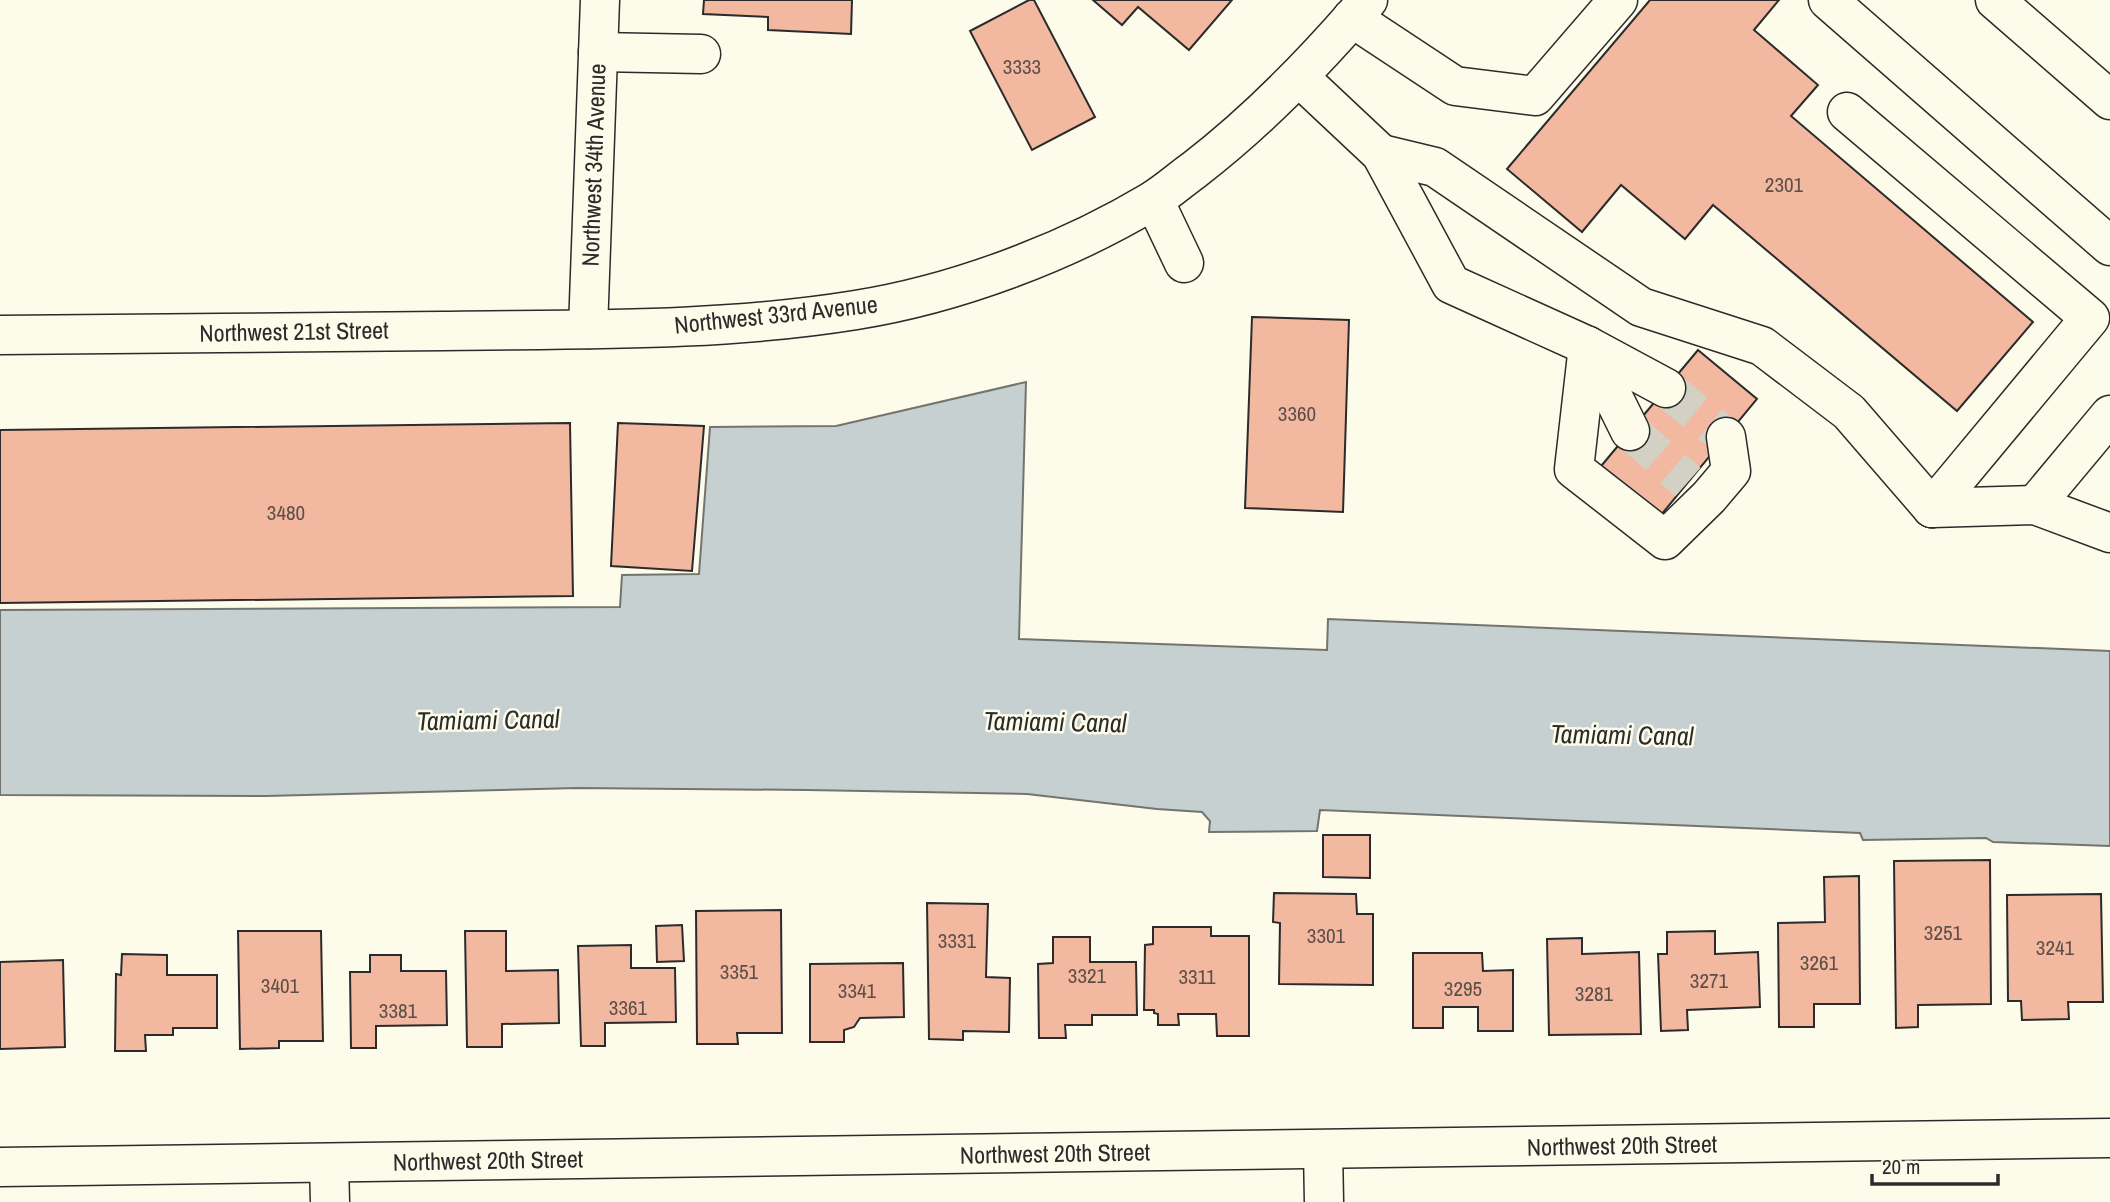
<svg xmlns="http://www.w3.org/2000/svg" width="2110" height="1202" font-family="'Archivo Narrow',sans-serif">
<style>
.water{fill:#c7d0d0;stroke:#74746e;stroke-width:2}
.building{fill:#f2b8a0;stroke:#2b2b2b;stroke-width:2}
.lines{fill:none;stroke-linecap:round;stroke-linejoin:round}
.minor-tunnel{stroke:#d3d1c4;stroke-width:38;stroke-dasharray:38 19;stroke-linecap:butt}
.minor-casing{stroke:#2b2b2b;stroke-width:41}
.minor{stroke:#fdfbea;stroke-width:38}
.labels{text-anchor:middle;stroke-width:5;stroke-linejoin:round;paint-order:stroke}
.number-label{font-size:21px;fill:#5d4e48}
.street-label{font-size:24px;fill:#2b2b2b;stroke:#fdfbea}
.water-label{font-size:26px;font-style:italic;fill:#2b2b2b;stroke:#fdfbea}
</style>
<rect width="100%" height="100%" fill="#fdfbea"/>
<path class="water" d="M 1026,382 L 1019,639 L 1327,650 L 1328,619 L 2110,651 L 2110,846 L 1993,842 L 1986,838 L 1863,840 L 1860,833 L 1320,810 L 1317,831 L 1209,832 L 1210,821 L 1202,812 L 1157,809 L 1027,794 L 807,790 L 577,788 L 266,796 L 0,795 L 0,610 L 620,607 L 622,575 L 699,574 L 710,427 L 836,426 Z"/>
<g class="building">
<path d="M 704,0 L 852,0 L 851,34 L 768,30 L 768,17 L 703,14 Z"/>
<path d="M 1029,0 L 1034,0 L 1095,117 L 1032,150 L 970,31 Z"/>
<path d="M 1093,0 L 1232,0 L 1189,50 L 1138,7 L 1122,25 Z"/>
<path d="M 1650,0 L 1779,0 L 1754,30 L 1818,85 L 1791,116 L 2033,322 L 1957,411 L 1713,205 L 1685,239 L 1621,185 L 1582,232 L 1507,169 Z"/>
<path d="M 1252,317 L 1349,320 L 1343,512 L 1245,508 Z"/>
<path d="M 1698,350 L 1757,399 L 1656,521 L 1597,471 Z"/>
<path d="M 570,423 L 573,596 L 0,603 L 0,430 Z"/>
<path d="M 618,423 L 704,426 L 692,571 L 611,566 Z"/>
<path d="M 1323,835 L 1370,835 L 1370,878 L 1323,877 Z"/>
<path d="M 1990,860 L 1991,1004 L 1918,1005 L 1918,1027 L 1896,1028 L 1894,861 Z"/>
<path d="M 1859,876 L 1860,1004 L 1814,1004 L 1814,1027 L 1779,1027 L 1778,923 L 1825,922 L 1824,877 Z"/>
<path d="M 1274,893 L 1356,894 L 1357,914 L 1373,914 L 1373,985 L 1279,984 L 1280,923 L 1273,922 Z"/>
<path d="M 2101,894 L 2103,1002 L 2068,1002 L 2069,1019 L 2022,1020 L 2021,1001 L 2008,1001 L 2007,895 Z"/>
<path d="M 927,903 L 988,904 L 986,977 L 1010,978 L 1009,1032 L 963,1031 L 963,1040 L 929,1039 Z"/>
<path d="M 781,910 L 782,1033 L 737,1033 L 738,1044 L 697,1044 L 696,911 Z"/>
<path d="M 682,925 L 684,961 L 657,962 L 656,926 Z"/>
<path d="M 1153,927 L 1211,927 L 1211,936 L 1249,936 L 1249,1036 L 1217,1036 L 1216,1014 L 1178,1014 L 1179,1025 L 1158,1025 L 1158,1014 L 1154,1013 L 1154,1010 L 1144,1010 L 1145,945 L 1153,944 Z"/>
<path d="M 238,931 L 321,931 L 323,1041 L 279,1041 L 279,1048 L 240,1049 Z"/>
<path d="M 465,931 L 506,931 L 506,971 L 558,970 L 559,1023 L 502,1024 L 502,1047 L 467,1047 Z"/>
<path d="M 1715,931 L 1715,954 L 1758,952 L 1760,1007 L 1687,1010 L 1688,1030 L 1661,1031 L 1658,954 L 1667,954 L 1667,932 Z"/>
<path d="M 1053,937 L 1090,937 L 1090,962 L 1136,962 L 1137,1015 L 1092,1015 L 1092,1025 L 1065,1025 L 1066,1038 L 1039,1038 L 1038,964 L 1053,963 Z"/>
<path d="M 1582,938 L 1582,954 L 1639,952 L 1641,1034 L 1549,1035 L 1547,939 Z"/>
<path d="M 631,945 L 631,968 L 675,968 L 676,1022 L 605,1023 L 605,1046 L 581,1046 L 578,946 Z"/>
<path d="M 1413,953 L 1482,953 L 1483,971 L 1513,970 L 1513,1031 L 1478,1031 L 1478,1007 L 1443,1007 L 1443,1028 L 1413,1028 Z"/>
<path d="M 122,954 L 167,955 L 167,975 L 217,975 L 217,1028 L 173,1028 L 173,1035 L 145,1035 L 146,1051 L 115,1051 L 116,974 L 121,975 Z"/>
<path d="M 370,955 L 401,955 L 401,971 L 446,971 L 447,1025 L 376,1026 L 376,1048 L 351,1048 L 350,972 L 370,972 Z"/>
<path d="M 63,960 L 65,1047 L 0,1049 L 0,962 Z"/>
<path d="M 903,963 L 904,1017 L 860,1018 L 854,1027 L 844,1030 L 844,1042 L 810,1042 L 810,964 Z"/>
</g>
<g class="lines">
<g class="minor-tunnel">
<path d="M 1666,388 L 1726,437"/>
<path d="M 1630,431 L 1688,482"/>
</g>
<g class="minor-casing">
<g id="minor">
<path d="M 1828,0 L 2110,246"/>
<path d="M 1995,0 L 2110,100"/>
<path d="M 1352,18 L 1455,86 L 1535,96 L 1618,0"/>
<path d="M 598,52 L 701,54"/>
<path d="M 1299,77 L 1381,154 L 1451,284 L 1588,346 L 1666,388"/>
<path d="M 1847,112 L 2090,318 L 1932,508"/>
<path d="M 1381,154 L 1435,167 L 1641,307 L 1762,346 L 1849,412 L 1932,508"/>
<path d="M 1154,200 L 1184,263"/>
<path d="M 588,329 L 600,0"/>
<path d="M 0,335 C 148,334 295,332 443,331 C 580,329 720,332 856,310 C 956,294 1065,253 1152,201 C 1167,192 1180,180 1194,170 C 1259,120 1315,62 1368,0"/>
<path d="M 1588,346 L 1574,469 L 1665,540 L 1709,497 L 1731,471 L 1726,437"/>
<path d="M 1588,346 L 1630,431"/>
<path d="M 2035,505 L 2110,415"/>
<path d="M 1932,508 L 2035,505 L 2110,533"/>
<path d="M 1323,1150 L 1324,1202"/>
<path d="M 329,1163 L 330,1202"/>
<path d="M 0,1167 L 2110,1138"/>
</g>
</g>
<use href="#minor" class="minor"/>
</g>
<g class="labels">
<g class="number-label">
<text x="1022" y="74">3333</text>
<text x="1784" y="192">2301</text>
<text x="1297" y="421">3360</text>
<text x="286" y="520">3480</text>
<text x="1943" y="940">3251</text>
<text x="1326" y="943">3301</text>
<text x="957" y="948">3331</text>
<text x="2055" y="955">3241</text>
<text x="1819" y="970">3261</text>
<text x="739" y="979">3351</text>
<text x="1087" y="983">3321</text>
<text x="1197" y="984">3311</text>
<text x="1709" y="988">3271</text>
<text x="280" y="993">3401</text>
<text x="1463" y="996">3295</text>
<text x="857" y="998">3341</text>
<text x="1594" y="1001">3281</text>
<text x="628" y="1015">3361</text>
<text x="398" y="1018">3381</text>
</g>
<g class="street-label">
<text transform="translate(594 165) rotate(-88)" y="8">Northwest 34th Avenue</text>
<text transform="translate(776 315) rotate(-6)" y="8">Northwest 33rd Avenue</text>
<text transform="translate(294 332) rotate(-1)" y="8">Northwest 21st Street</text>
<text transform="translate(1622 1146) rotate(-1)" y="8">Northwest 20th Street</text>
<text transform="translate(1055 1154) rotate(-1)" y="8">Northwest 20th Street</text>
<text transform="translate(488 1161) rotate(-1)" y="8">Northwest 20th Street</text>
</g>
<g class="water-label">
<text transform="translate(488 720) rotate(-1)" y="9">Tamiami Canal</text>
<text transform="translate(1055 722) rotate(1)" y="9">Tamiami Canal</text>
<text transform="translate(1622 735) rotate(1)" y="9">Tamiami Canal</text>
</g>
</g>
<path d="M1872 1174v10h126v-10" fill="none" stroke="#2b2b2b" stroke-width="3.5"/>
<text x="1882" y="1174" font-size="21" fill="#2b2b2b" stroke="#fdfbea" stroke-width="5" paint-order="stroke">20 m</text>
</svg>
